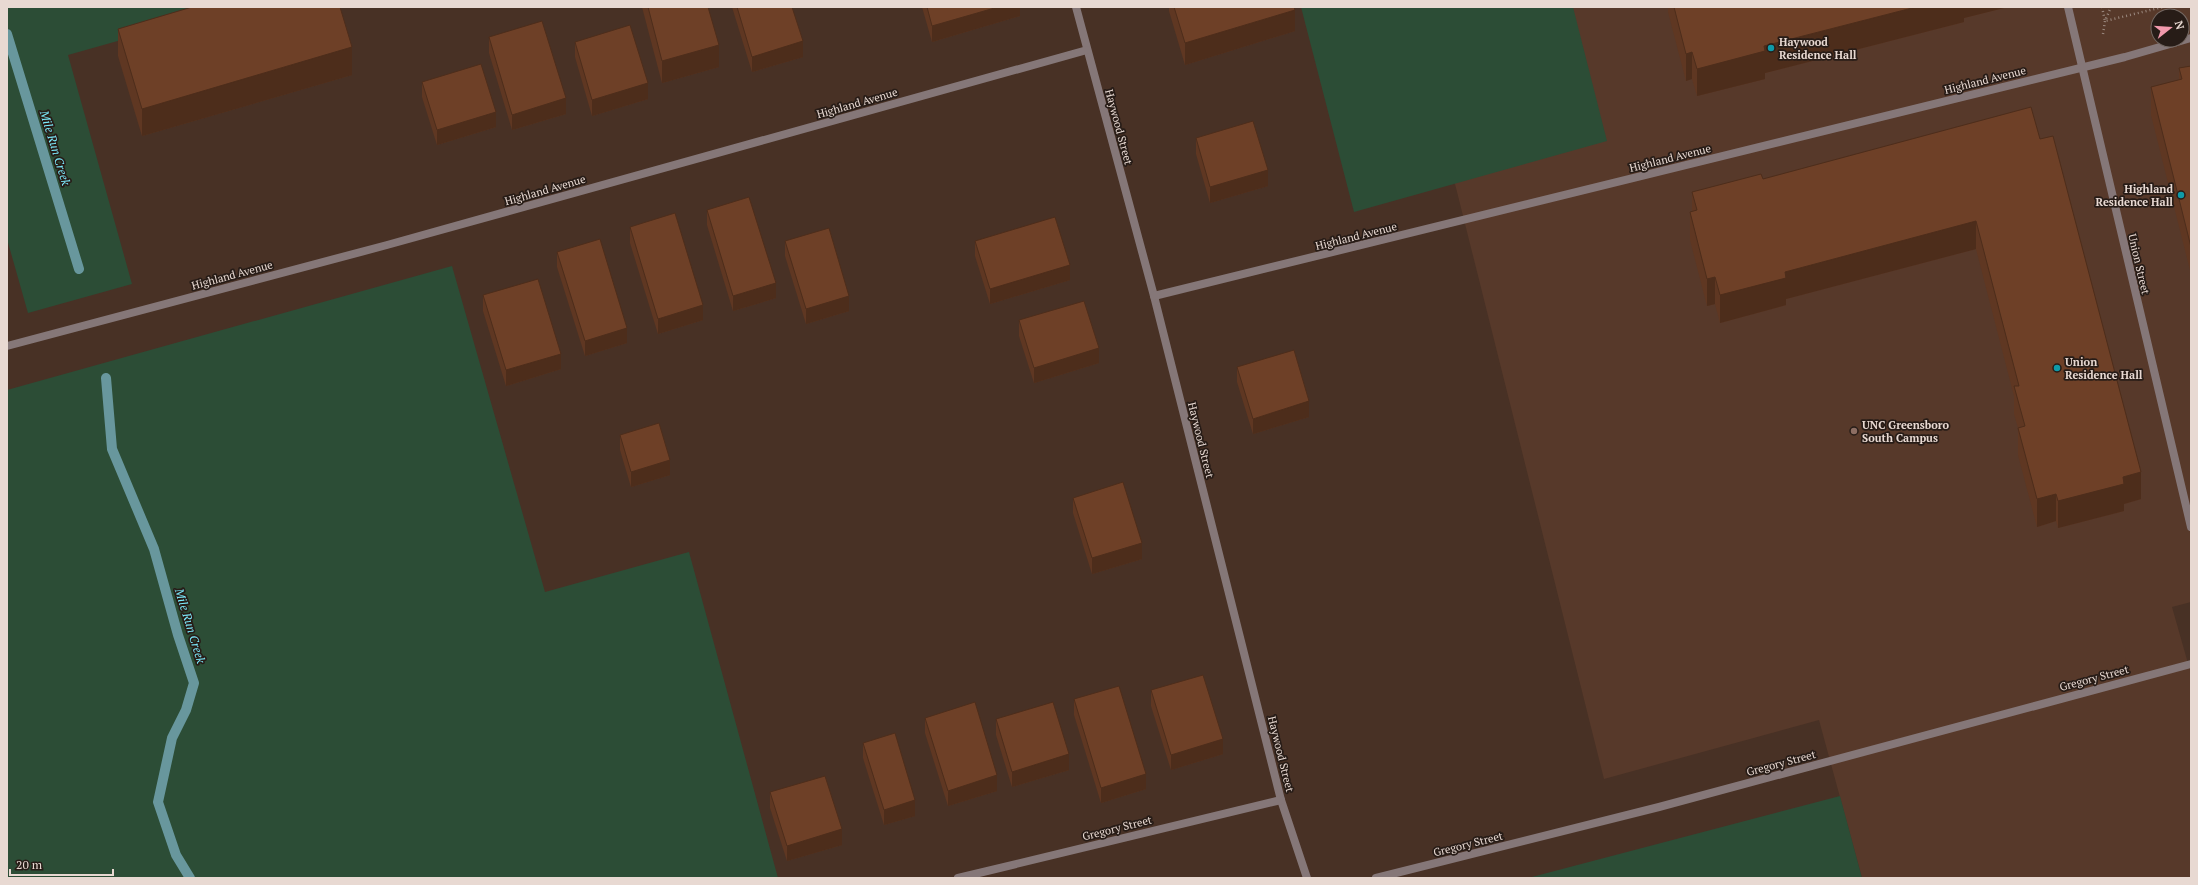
<svg xmlns="http://www.w3.org/2000/svg" width="2198" height="885" font-family="'PT Serif',serif">
<style>
.built{fill:#57392a;fill-rule:evenodd}
.green{fill:#2c4d36}
.lines{fill:none;stroke-linecap:round;stroke-linejoin:round}
.stream{stroke:#68979d;stroke-width:10}
.path{stroke:#9b897f;stroke-width:2.5;stroke-dasharray:1 3;stroke-linecap:butt}
.minor{stroke:#857778;stroke-width:8}
.wall{fill:#5f3722}
.shaded-wall{fill:#4d2d1b}
.building{fill:#6e4027;stroke:#4d2d1b}
.culture-dot{fill:#0f9aa8;stroke:#271c17;stroke-width:1.5}
.education-dot{fill:#8d6e63;stroke:#271c17;stroke-width:1.5}
.labels{text-anchor:middle;stroke-width:3.5;stroke-linejoin:round;paint-order:stroke}
.poi-label{font-size:11px;font-weight:bold;fill:#e8d9d2;stroke:#271c17;text-anchor:start}
.street-label{font-size:11px;fill:#e8d9d2;stroke:#271c17}
.water-label{font-size:12px;font-style:italic;fill:#7ceafc;stroke:#271c17}
</style>
<rect width="100%" height="100%" fill="#483125"/>
<path class="built" d="M 1452,7 L 2191,7 L 2191,602 L 2172,607 L 2191,674 L 2191,878 L 1862,878 L 1819,720 L 1604,779 L 1417,32 ZM 2158,16 L 2182,16 L 2182,40 L 2158,40 Z"/>
<g class="green">
<path d="M 7,7 L 238,7 L 68,55 L 132,284 L 28,313 L 7,239 Z"/>
<path d="M 1301,7 L 1573,7 L 1607,141 L 1354,212 Z"/>
<path d="M 452,266 L 545,592 L 689,552 L 778,878 L 7,878 L 7,390 Z"/>
<path d="M 1840,796 L 1862,878 L 1528,878 Z"/>
</g>
<g class="lines">
<g class="stream">
<path d="M 7,34 L 79,269"/>
<path d="M 106,378 L 112,449 L 154,549 L 178,635 L 194,683 L 186,710 L 172,738 L 158,802 L 176,855 L 190,878"/>
</g>
<g class="path">
<path d="M 2102,7 L 2105,21 L 2163,7"/>
<path d="M 2103,34 L 2105,21 L 2111,7"/>
</g>
<g class="minor">
<path d="M 1076,7 L 1154,296 L 1281,800 L 1307,878"/>
<path d="M 2068,7 L 2191,527"/>
<path d="M 1154,296 L 2125,57 L 2191,38"/>
<path d="M 7,346 L 387,245 L 1087,50"/>
<path d="M 958,878 L 1281,800"/>
<path d="M 1376,878 L 1659,807 L 2191,664"/>
</g>
</g>
<g class="wall">
<path d="M 642,7 L 708,7 L 719,67 L 662,83 Z"/>
<path d="M 732,7 L 792,7 L 803,57 L 752,72 Z"/>
<path d="M 922,7 L 1020,7 L 1020,16 L 932,42 Z"/>
<path d="M 1169,7 L 1294,7 L 1295,31 L 1185,65 L 1169,11 Z"/>
<path d="M 1668,7 L 2004,7 L 2004,8 L 1964,18 L 1964,22 L 1765,73 L 1765,79 L 1697,96 L 1692,79 L 1686,81 L 1668,12 Z"/>
<path d="M 118,29 L 352,75 L 142,136 L 118,56 Z"/>
<path d="M 489,37 L 566,114 L 512,130 L 489,53 Z"/>
<path d="M 575,42 L 648,99 L 592,116 L 575,57 Z"/>
<path d="M 2191,66 L 2191,274 L 2151,115 L 2151,87 L 2179,80 L 2179,68 Z"/>
<path d="M 422,82 L 496,127 L 437,145 L 422,97 Z"/>
<path d="M 1196,138 L 1268,186 L 1210,203 L 1196,154 Z"/>
<path d="M 2040,139 L 2141,499 L 2124,504 L 2124,511 L 2058,528 L 2056,521 L 2037,527 L 2018,455 L 2018,428 L 2014,414 L 2014,396 L 1976,249 L 1786,299 L 1786,305 L 1720,323 L 1715,304 L 1707,306 L 1690,240 L 1690,212 L 1692,212 L 1692,192 L 1763,179 Z"/>
<path d="M 707,210 L 776,298 L 733,311 L 707,225 Z"/>
<path d="M 630,227 L 703,320 L 658,334 L 630,243 Z"/>
<path d="M 785,241 L 849,311 L 806,324 L 785,256 Z"/>
<path d="M 975,241 L 1070,280 L 990,304 L 975,256 Z"/>
<path d="M 557,252 L 627,343 L 585,356 L 557,267 Z"/>
<path d="M 483,295 L 561,369 L 506,386 L 483,311 Z"/>
<path d="M 1019,320 L 1099,363 L 1034,383 L 1019,336 Z"/>
<path d="M 1237,367 L 1309,417 L 1253,434 L 1237,382 Z"/>
<path d="M 620,435 L 670,475 L 631,487 L 620,450 Z"/>
<path d="M 1073,498 L 1142,559 L 1092,574 L 1073,513 Z"/>
<path d="M 1151,690 L 1223,754 L 1171,770 L 1151,706 Z"/>
<path d="M 1074,699 L 1146,789 L 1101,803 L 1074,715 Z"/>
<path d="M 925,718 L 997,791 L 948,806 L 925,733 Z"/>
<path d="M 996,719 L 1069,770 L 1012,787 L 996,735 Z"/>
<path d="M 863,743 L 915,816 L 884,825 L 863,758 Z"/>
<path d="M 770,792 L 842,845 L 787,861 L 770,808 Z"/>
</g>
<g class="shaded-wall">
<path d="M 998,7 L 1020,7 L 1020,16 L 932,42 L 932,26 Z"/>
<path d="M 1916,7 L 2004,7 L 2004,8 L 1964,18 L 1964,22 L 1765,73 L 1765,79 L 1697,96 L 1697,69 L 1764,46 Z"/>
<path d="M 1295,10 L 1295,31 L 1185,65 L 1185,43 Z"/>
<path d="M 803,41 L 803,57 L 752,72 L 752,57 Z"/>
<path d="M 719,45 L 719,67 L 662,83 L 662,61 Z"/>
<path d="M 352,47 L 352,75 L 142,136 L 142,109 Z"/>
<path d="M 1692,52 L 1692,79 L 1686,81 L 1686,54 Z"/>
<path d="M 648,83 L 648,99 L 592,116 L 592,100 Z"/>
<path d="M 566,98 L 566,114 L 512,130 L 512,115 Z"/>
<path d="M 496,112 L 496,127 L 437,145 L 437,130 Z"/>
<path d="M 1268,170 L 1268,186 L 1210,203 L 1210,187 Z"/>
<path d="M 1976,221 L 1976,249 L 1786,299 L 1786,305 L 1720,323 L 1720,295 L 1785,272 Z"/>
<path d="M 1070,265 L 1070,280 L 990,304 L 990,289 Z"/>
<path d="M 1715,277 L 1715,304 L 1707,306 L 1707,279 Z"/>
<path d="M 776,283 L 776,298 L 733,311 L 733,296 Z"/>
<path d="M 849,296 L 849,311 L 806,324 L 806,309 Z"/>
<path d="M 703,305 L 703,320 L 658,334 L 658,319 Z"/>
<path d="M 627,328 L 627,343 L 585,356 L 585,341 Z"/>
<path d="M 1099,348 L 1099,363 L 1034,383 L 1034,368 Z"/>
<path d="M 561,354 L 561,369 L 506,386 L 506,370 Z"/>
<path d="M 1309,401 L 1309,417 L 1253,434 L 1253,419 Z"/>
<path d="M 670,460 L 670,475 L 631,487 L 631,472 Z"/>
<path d="M 2141,472 L 2141,499 L 2124,504 L 2124,511 L 2058,528 L 2058,501 L 2123,477 Z"/>
<path d="M 2056,494 L 2056,521 L 2037,527 L 2037,499 Z"/>
<path d="M 1142,543 L 1142,559 L 1092,574 L 1092,558 Z"/>
<path d="M 1223,739 L 1223,754 L 1171,770 L 1171,755 Z"/>
<path d="M 1069,754 L 1069,770 L 1012,787 L 1012,772 Z"/>
<path d="M 1146,774 L 1146,789 L 1101,803 L 1101,788 Z"/>
<path d="M 997,775 L 997,791 L 948,806 L 948,791 Z"/>
<path d="M 915,800 L 915,816 L 884,825 L 884,810 Z"/>
<path d="M 842,829 L 842,845 L 787,861 L 787,846 Z"/>
</g>
<g class="building">
<path d="M 192,7 L 340,7 L 352,47 L 142,109 L 118,29 Z"/>
<path d="M 648,7 L 708,7 L 719,45 L 662,61 Z"/>
<path d="M 737,7 L 792,7 L 803,41 L 752,57 Z"/>
<path d="M 927,7 L 998,7 L 932,26 Z"/>
<path d="M 1174,7 L 1294,7 L 1295,10 L 1185,43 Z"/>
<path d="M 1674,7 L 1916,7 L 1764,46 L 1765,51 L 1697,69 L 1692,52 L 1686,54 Z"/>
<path d="M 542,21 L 566,98 L 512,115 L 489,37 Z"/>
<path d="M 630,25 L 648,83 L 592,100 L 575,42 Z"/>
<path d="M 481,64 L 496,112 L 437,130 L 422,82 Z"/>
<path d="M 2191,66 L 2191,247 L 2151,87 L 2182,79 L 2179,68 Z"/>
<path d="M 2031,107 L 2040,139 L 2053,136 L 2141,472 L 2123,477 L 2124,484 L 2058,501 L 2056,494 L 2037,499 L 2018,428 L 2025,426 L 2014,386 L 2019,386 L 1976,221 L 1785,272 L 1786,278 L 1720,295 L 1715,277 L 1707,279 L 1690,212 L 1697,210 L 1692,192 L 1761,174 L 1763,179 Z"/>
<path d="M 1253,121 L 1268,170 L 1210,187 L 1196,138 Z"/>
<path d="M 749,197 L 776,283 L 733,296 L 707,210 Z"/>
<path d="M 675,213 L 703,305 L 658,319 L 630,227 Z"/>
<path d="M 1055,217 L 1070,265 L 990,289 L 975,241 Z"/>
<path d="M 829,228 L 849,296 L 806,309 L 785,241 Z"/>
<path d="M 600,239 L 627,328 L 585,341 L 557,252 Z"/>
<path d="M 538,279 L 561,354 L 506,370 L 483,295 Z"/>
<path d="M 1084,301 L 1099,348 L 1034,368 L 1019,320 Z"/>
<path d="M 1294,350 L 1309,401 L 1253,419 L 1237,367 Z"/>
<path d="M 659,423 L 670,460 L 631,472 L 620,435 Z"/>
<path d="M 1123,482 L 1142,543 L 1092,558 L 1073,498 Z"/>
<path d="M 1203,675 L 1223,739 L 1171,755 L 1151,690 Z"/>
<path d="M 1119,686 L 1146,774 L 1101,788 L 1074,699 Z"/>
<path d="M 975,702 L 997,775 L 948,791 L 925,718 Z"/>
<path d="M 1053,702 L 1069,754 L 1012,772 L 996,719 Z"/>
<path d="M 895,733 L 915,800 L 884,810 L 863,743 Z"/>
<path d="M 825,776 L 842,829 L 787,846 L 770,792 Z"/>
</g>
<g class="culture-dot">
<circle cx="1771" cy="48" r="4"/>
<circle cx="2181" cy="195" r="4"/>
<circle cx="2057" cy="368" r="4"/>
</g>
<circle class="education-dot" cx="1854" cy="431" r="4"/>
<g class="labels">
<g class="poi-label">
<text x="1779" y="46">Haywood<tspan x="1779" dy="13">Residence Hall</tspan></text>
<text x="2173" y="193" text-anchor="end">Highland<tspan x="2173" dy="13">Residence Hall</tspan></text>
<text x="2065" y="366">Union<tspan x="2065" dy="13">Residence Hall</tspan></text>
<text x="1862" y="429">UNC Greensboro<tspan x="1862" dy="13">South Campus</tspan></text>
</g>
<g class="street-label">
<text transform="translate(1985 80) rotate(-14)" y="4">Highland Avenue</text>
<text transform="translate(857 103) rotate(-16)" y="4">Highland Avenue</text>
<text transform="translate(1119 127) rotate(75)" y="4">Haywood Street</text>
<text transform="translate(1670 158) rotate(-14)" y="4">Highland Avenue</text>
<text transform="translate(545 190) rotate(-16)" y="4">Highland Avenue</text>
<text transform="translate(1356 236) rotate(-14)" y="4">Highland Avenue</text>
<text transform="translate(2139 264) rotate(77)" y="4">Union Street</text>
<text transform="translate(232 275) rotate(-15)" y="4">Highland Avenue</text>
<text transform="translate(1201 440) rotate(76)" y="4">Haywood Street</text>
<text transform="translate(2094 678) rotate(-15)" y="4">Gregory Street</text>
<text transform="translate(1281 754) rotate(76)" y="4">Haywood Street</text>
<text transform="translate(1781 763) rotate(-15)" y="4">Gregory Street</text>
<text transform="translate(1117 828) rotate(-14)" y="4">Gregory Street</text>
<text transform="translate(1468 844) rotate(-14)" y="4">Gregory Street</text>
</g>
<g class="water-label">
<text transform="translate(55 148) rotate(73)" y="4">Mile Run Creek</text>
<text transform="translate(190 626) rotate(73)" y="4">Mile Run Creek</text>
</g>
</g>
<rect width="2198" height="885" fill="none" stroke="#e8d9d2" stroke-width="16"/>
<g transform="translate(2170 28) rotate(73)"><circle r="19" fill="#271c17" stroke="#746862"/>
<path d="M0-3L7 15L0 10L-7 15Z" fill="#f29aad"/>
<text y="-6" font-size="11" font-weight="bold" text-anchor="middle" fill="#e8d9d2">N</text>
</g>
<path d="M10 869v6h103v-6" fill="none" stroke="#e8d9d2" stroke-width="2"/>
<text x="16" y="869" font-size="12" fill="#e8d9d2" stroke="#271c17" stroke-width="3" paint-order="stroke">20 m</text>
</svg>
